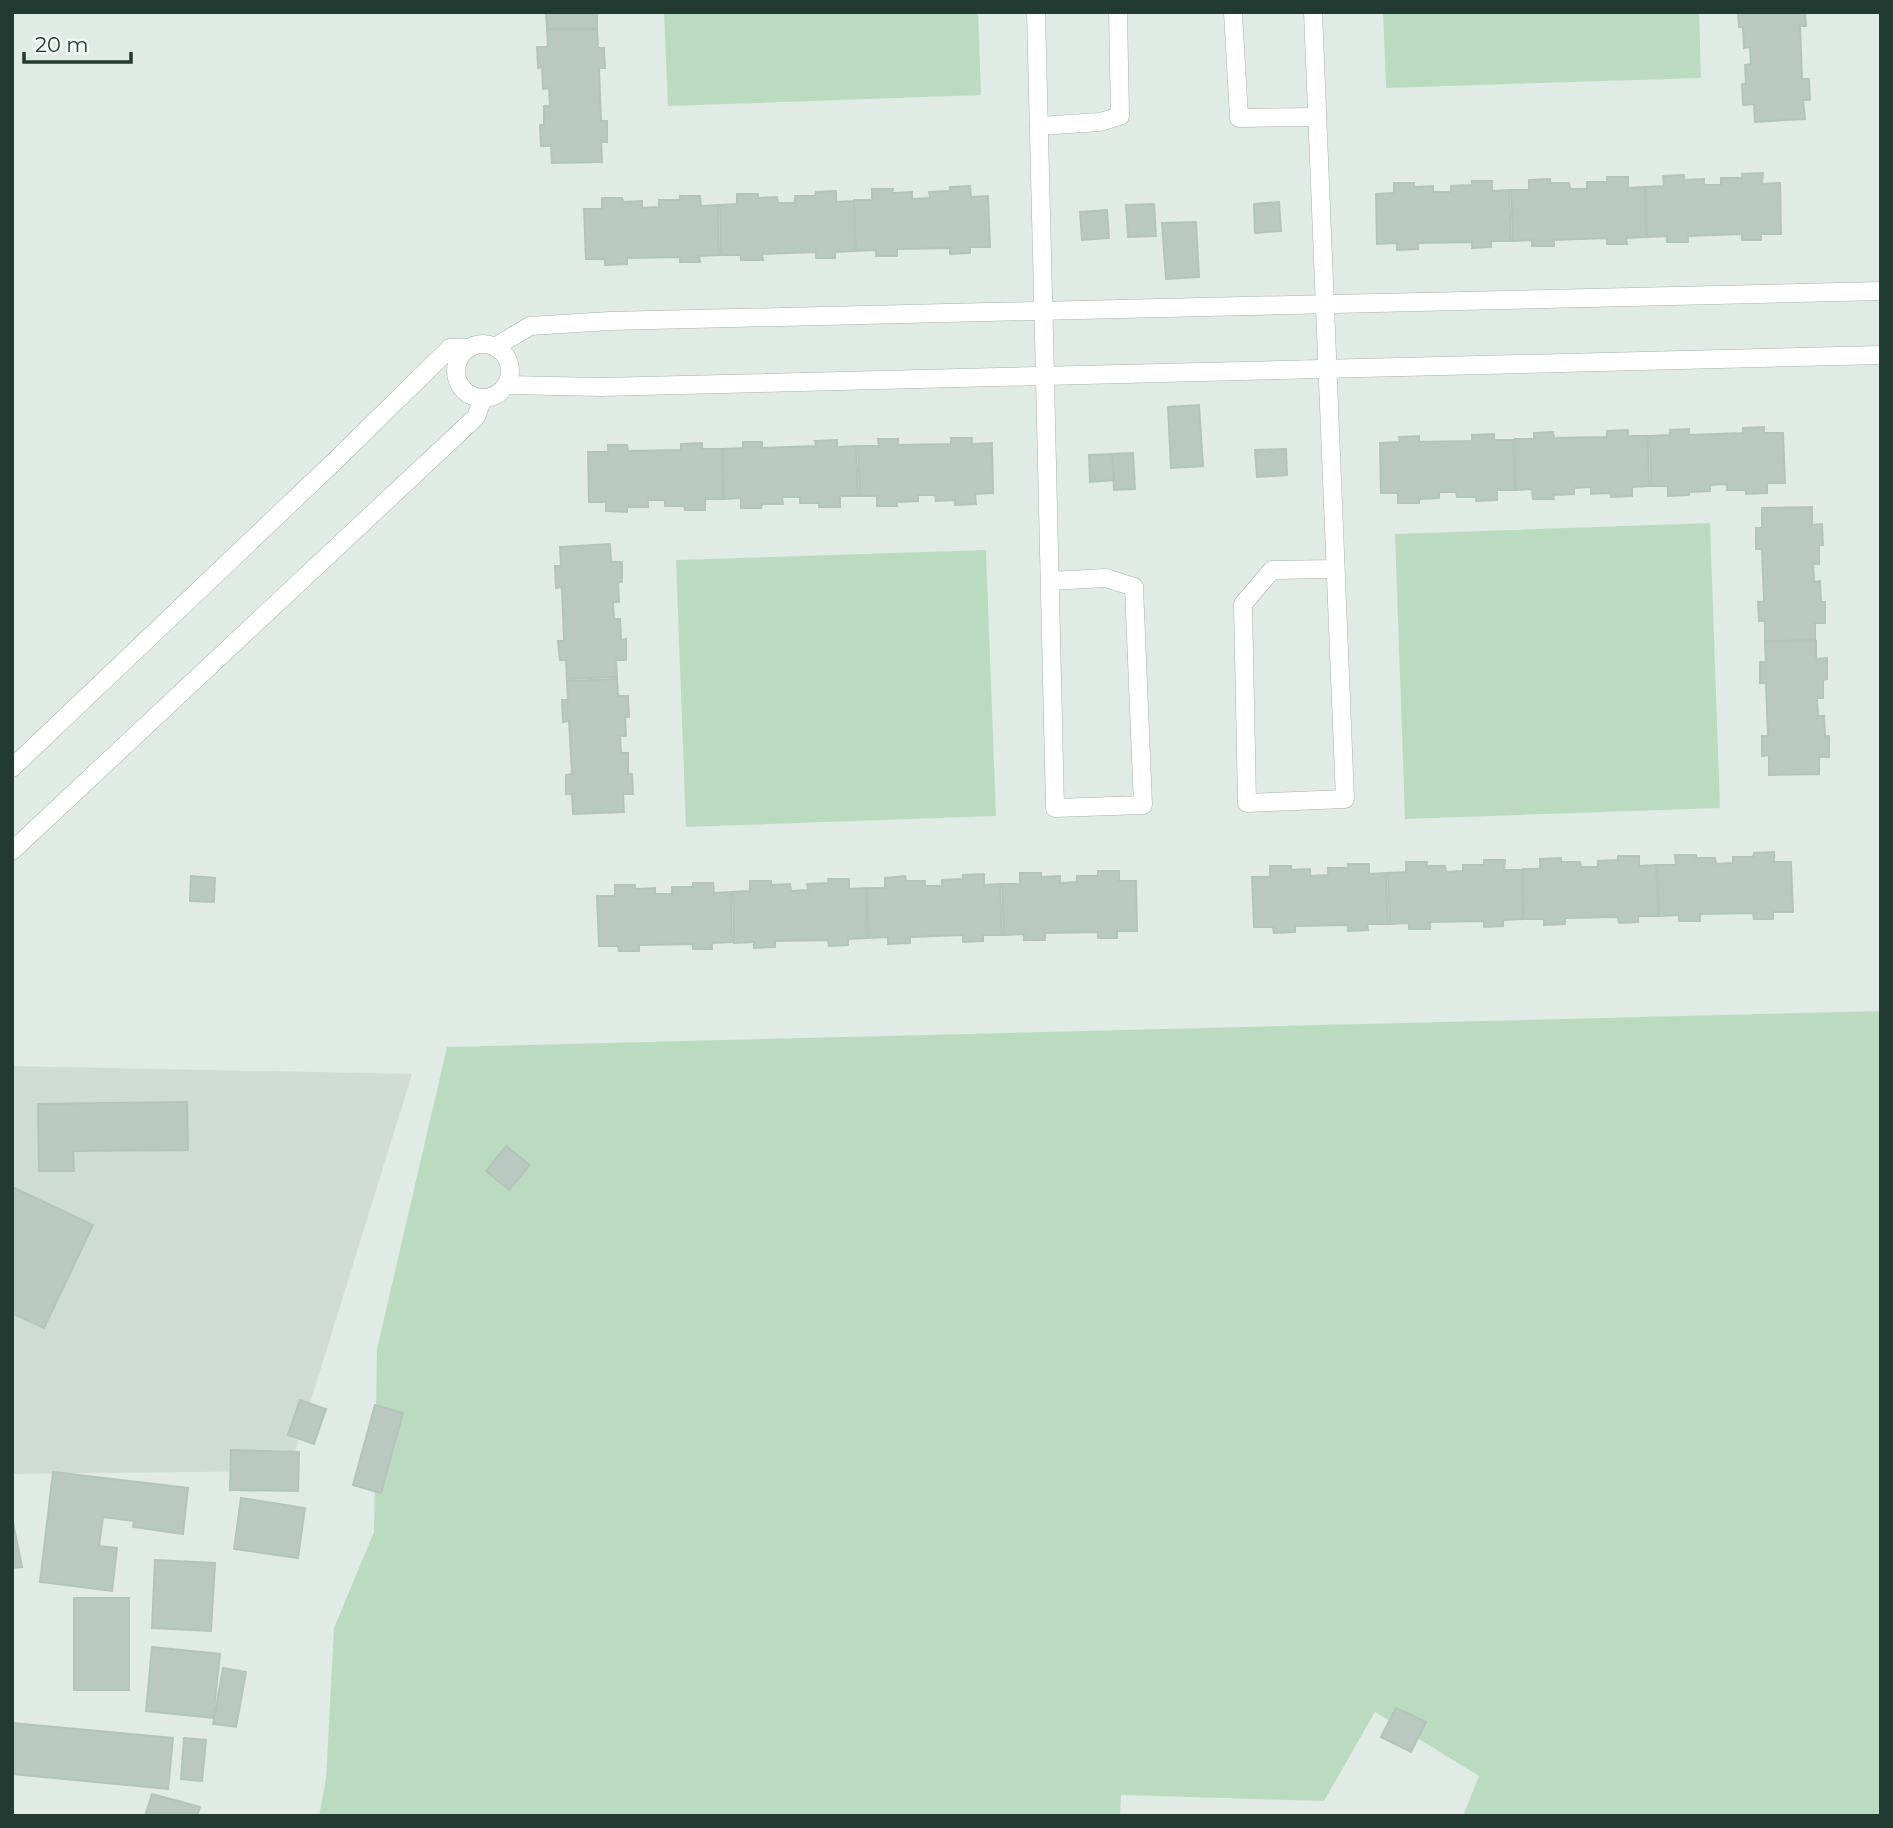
<svg xmlns="http://www.w3.org/2000/svg" width="1893" height="1828" font-family="Montserrat,sans-serif">
<style>
.built{fill:#cfdbd5}
.green{fill:#bbdbc1}
.building{fill:#bac8c2;stroke:#b4c4bc;stroke-width:2}
.lines{fill:none;stroke-linecap:round;stroke-linejoin:round}
.service-casing{stroke:#a4b3ac;stroke-width:19}
.service{stroke:#fff;stroke-width:18}
</style>
<rect width="100%" height="100%" fill="#e1ebe6"/>
<path class="built" d="M 12,1066 L 412,1074 L 289,1471 L 12,1474 Z"/>
<g class="green">
<path d="M 664,12 L 978,12 L 981,95 L 668,106 Z"/>
<path d="M 1383,12 L 1699,12 L 1701,78 L 1386,88 Z"/>
<path d="M 1710,523 L 1720,808 L 1405,819 L 1395,534 Z"/>
<path d="M 986,550 L 996,816 L 686,827 L 676,560 Z"/>
<path d="M 1881,1011 L 1881,1816 L 1463,1816 L 1479,1776 L 1375,1712 L 1324,1801 L 1121,1795 L 1120,1816 L 319,1816 L 326,1779 L 334,1628 L 374,1532 L 377,1349 L 447,1047 Z"/>
</g>
<g class="building">
<path d="M 546,12 L 597,12 L 597,28 L 547,29 Z"/>
<path d="M 1738,12 L 1805,12 L 1806,26 L 1800,26 L 1802,79 L 1809,79 L 1810,100 L 1803,100 L 1805,119 L 1755,122 L 1754,104 L 1743,105 L 1742,84 L 1746,84 L 1745,65 L 1751,64 L 1750,47 L 1744,48 L 1743,27 L 1739,27 Z"/>
<path d="M 597,29 L 598,48 L 604,48 L 605,68 L 599,68 L 601,121 L 607,121 L 607,142 L 601,142 L 602,162 L 552,163 L 551,146 L 541,146 L 540,125 L 544,125 L 544,106 L 550,106 L 549,88 L 543,89 L 542,67 L 538,68 L 537,47 L 548,47 L 547,30 Z"/>
<path d="M 1763,173 L 1762,184 L 1780,183 L 1781,234 L 1761,234 L 1761,240 L 1742,240 L 1742,234 L 1688,236 L 1688,242 L 1667,242 L 1667,236 L 1647,237 L 1646,187 L 1664,186 L 1663,176 L 1684,175 L 1684,180 L 1704,179 L 1704,185 L 1721,185 L 1721,178 L 1742,178 L 1742,174 Z"/>
<path d="M 1607,177 L 1628,177 L 1628,188 L 1645,187 L 1646,237 L 1626,238 L 1627,244 L 1607,244 L 1607,238 L 1554,240 L 1554,246 L 1532,246 L 1532,240 L 1513,241 L 1511,190 L 1529,190 L 1529,180 L 1550,179 L 1550,183 L 1569,183 L 1570,189 L 1587,189 L 1587,182 L 1607,182 Z"/>
<path d="M 1472,181 L 1492,181 L 1492,191 L 1509,190 L 1511,241 L 1491,241 L 1491,247 L 1472,248 L 1472,242 L 1418,243 L 1418,249 L 1397,250 L 1397,243 L 1377,244 L 1376,194 L 1394,193 L 1394,183 L 1414,183 L 1414,187 L 1433,186 L 1433,192 L 1451,192 L 1451,186 L 1472,185 Z"/>
<path d="M 970,186 L 971,197 L 988,196 L 990,247 L 970,247 L 970,253 L 950,254 L 950,248 L 897,249 L 897,256 L 876,256 L 876,250 L 856,251 L 854,200 L 872,200 L 872,189 L 893,189 L 892,193 L 912,192 L 912,199 L 930,198 L 929,192 L 950,191 L 950,187 Z"/>
<path d="M 836,191 L 836,202 L 854,201 L 855,251 L 835,252 L 835,258 L 816,258 L 816,252 L 762,254 L 763,260 L 741,260 L 741,255 L 721,255 L 720,205 L 737,204 L 737,194 L 758,194 L 758,198 L 777,197 L 778,203 L 795,203 L 795,196 L 815,196 L 816,192 Z"/>
<path d="M 680,196 L 700,196 L 701,206 L 718,205 L 719,255 L 699,256 L 700,262 L 680,262 L 680,257 L 627,258 L 627,264 L 605,265 L 605,259 L 586,259 L 584,209 L 602,209 L 602,198 L 622,198 L 623,202 L 642,201 L 642,208 L 659,207 L 659,200 L 680,200 Z"/>
<path d="M 1279,202 L 1281,231 L 1255,233 L 1254,204 Z"/>
<path d="M 1154,204 L 1156,236 L 1128,237 L 1126,205 Z"/>
<path d="M 1107,210 L 1109,238 L 1082,240 L 1080,212 Z"/>
<path d="M 1196,222 L 1199,277 L 1166,279 L 1162,223 Z"/>
<path d="M 1199,405 L 1203,466 L 1171,468 L 1168,407 Z"/>
<path d="M 1764,427 L 1764,433 L 1783,433 L 1785,483 L 1767,483 L 1767,493 L 1746,494 L 1746,490 L 1727,490 L 1727,484 L 1710,485 L 1710,491 L 1689,492 L 1689,495 L 1668,496 L 1668,486 L 1651,486 L 1650,436 L 1670,435 L 1670,430 L 1689,429 L 1689,435 L 1743,433 L 1743,428 Z"/>
<path d="M 1628,430 L 1628,436 L 1648,436 L 1649,486 L 1632,487 L 1632,496 L 1611,497 L 1611,493 L 1591,494 L 1591,487 L 1574,488 L 1574,494 L 1553,495 L 1554,499 L 1533,499 L 1532,489 L 1516,490 L 1515,439 L 1534,439 L 1534,433 L 1553,432 L 1554,438 L 1607,437 L 1607,431 Z"/>
<path d="M 1494,434 L 1494,440 L 1513,440 L 1515,490 L 1497,490 L 1497,500 L 1476,501 L 1476,497 L 1457,497 L 1456,492 L 1439,492 L 1439,498 L 1419,499 L 1419,503 L 1398,503 L 1398,493 L 1381,493 L 1380,443 L 1400,442 L 1399,437 L 1419,436 L 1419,442 L 1472,441 L 1472,435 Z"/>
<path d="M 951,438 L 972,438 L 972,444 L 992,443 L 993,493 L 975,494 L 976,504 L 955,505 L 955,500 L 936,501 L 935,495 L 918,495 L 918,501 L 897,502 L 897,506 L 877,506 L 877,496 L 860,496 L 858,446 L 879,446 L 878,439 L 898,439 L 898,445 L 951,444 Z"/>
<path d="M 837,440 L 837,447 L 856,446 L 858,496 L 840,496 L 840,507 L 819,507 L 819,503 L 800,503 L 800,497 L 782,497 L 783,504 L 762,504 L 761,508 L 741,508 L 741,498 L 724,499 L 723,449 L 743,448 L 743,442 L 762,442 L 762,448 L 816,446 L 815,441 Z"/>
<path d="M 702,443 L 702,449 L 722,449 L 723,499 L 705,499 L 705,510 L 685,510 L 684,506 L 665,506 L 665,500 L 648,500 L 648,507 L 627,507 L 627,512 L 606,511 L 606,502 L 589,502 L 588,452 L 608,452 L 608,445 L 627,445 L 628,451 L 681,450 L 681,444 Z"/>
<path d="M 1286,449 L 1287,475 L 1257,477 L 1255,450 Z"/>
<path d="M 1133,453 L 1135,489 L 1114,490 L 1112,454 Z"/>
<path d="M 1112,454 L 1114,480 L 1090,482 L 1089,455 Z"/>
<path d="M 1812,507 L 1812,525 L 1822,524 L 1823,545 L 1819,545 L 1819,564 L 1813,564 L 1814,582 L 1820,581 L 1821,602 L 1825,602 L 1825,623 L 1815,623 L 1815,640 L 1765,641 L 1765,621 L 1759,621 L 1758,602 L 1764,602 L 1762,549 L 1756,549 L 1756,528 L 1762,528 L 1762,508 Z"/>
<path d="M 610,544 L 611,562 L 622,562 L 622,582 L 618,582 L 619,602 L 613,602 L 614,619 L 620,619 L 621,640 L 626,639 L 626,660 L 616,660 L 617,677 L 567,679 L 566,660 L 560,660 L 558,641 L 564,641 L 562,587 L 556,588 L 555,566 L 561,566 L 560,547 Z"/>
<path d="M 1816,641 L 1816,659 L 1827,658 L 1827,679 L 1823,680 L 1823,698 L 1817,698 L 1818,716 L 1824,716 L 1825,736 L 1829,736 L 1829,757 L 1819,757 L 1819,774 L 1769,775 L 1769,755 L 1762,756 L 1762,736 L 1768,736 L 1766,683 L 1760,683 L 1760,662 L 1766,662 L 1765,642 Z"/>
<path d="M 617,679 L 618,696 L 628,696 L 629,717 L 625,717 L 626,736 L 620,736 L 621,753 L 628,753 L 628,774 L 632,774 L 633,794 L 623,794 L 624,812 L 573,814 L 572,794 L 566,794 L 566,775 L 572,774 L 569,721 L 563,722 L 562,700 L 568,700 L 567,681 Z"/>
<path d="M 1774,852 L 1774,862 L 1791,862 L 1793,912 L 1773,912 L 1773,919 L 1754,919 L 1753,913 L 1700,914 L 1700,921 L 1679,921 L 1679,915 L 1659,916 L 1658,865 L 1676,865 L 1675,855 L 1696,855 L 1696,858 L 1715,858 L 1716,864 L 1733,863 L 1733,857 L 1753,857 L 1754,853 Z"/>
<path d="M 1618,856 L 1639,856 L 1639,866 L 1656,865 L 1658,916 L 1638,916 L 1638,922 L 1619,923 L 1618,917 L 1565,918 L 1565,924 L 1544,925 L 1544,919 L 1524,919 L 1523,869 L 1540,869 L 1540,859 L 1561,858 L 1561,862 L 1580,862 L 1581,867 L 1598,867 L 1598,861 L 1618,860 Z"/>
<path d="M 1484,860 L 1505,860 L 1504,870 L 1522,870 L 1523,919 L 1503,920 L 1503,926 L 1484,927 L 1484,921 L 1430,922 L 1430,929 L 1409,929 L 1409,923 L 1390,924 L 1388,873 L 1406,872 L 1406,862 L 1427,862 L 1426,866 L 1445,866 L 1446,872 L 1463,871 L 1463,865 L 1484,865 Z"/>
<path d="M 1348,864 L 1369,864 L 1369,874 L 1386,873 L 1388,924 L 1367,924 L 1368,930 L 1348,931 L 1348,925 L 1295,926 L 1295,932 L 1274,933 L 1273,927 L 1254,927 L 1252,877 L 1270,877 L 1270,866 L 1291,866 L 1291,870 L 1310,869 L 1310,876 L 1328,875 L 1328,868 L 1348,868 Z"/>
<path d="M 1098,871 L 1119,871 L 1119,881 L 1136,881 L 1137,931 L 1117,931 L 1117,938 L 1098,938 L 1098,932 L 1045,933 L 1045,940 L 1024,940 L 1024,934 L 1004,935 L 1002,884 L 1020,884 L 1020,873 L 1041,873 L 1041,877 L 1060,876 L 1060,883 L 1077,882 L 1077,876 L 1098,876 Z"/>
<path d="M 984,874 L 984,885 L 1000,884 L 1002,935 L 983,935 L 983,941 L 963,942 L 963,935 L 910,937 L 910,943 L 888,944 L 888,937 L 869,938 L 867,888 L 885,888 L 885,878 L 905,876 L 906,881 L 925,881 L 925,886 L 942,886 L 942,880 L 963,879 L 963,875 Z"/>
<path d="M 191,876 L 215,878 L 214,902 L 190,901 Z"/>
<path d="M 828,879 L 849,879 L 849,889 L 866,888 L 867,938 L 848,939 L 848,945 L 829,946 L 828,940 L 775,941 L 775,947 L 754,948 L 754,942 L 734,943 L 733,892 L 750,891 L 750,881 L 771,881 L 771,885 L 790,884 L 791,891 L 808,890 L 807,884 L 829,883 Z"/>
<path d="M 693,883 L 713,883 L 714,893 L 731,892 L 732,942 L 712,943 L 712,949 L 693,949 L 693,944 L 639,945 L 639,951 L 619,951 L 618,946 L 599,946 L 597,896 L 615,896 L 615,885 L 635,885 L 635,889 L 655,888 L 655,894 L 672,894 L 672,887 L 693,887 Z"/>
<path d="M 187,1102 L 188,1150 L 73,1151 L 74,1171 L 39,1171 L 38,1104 Z"/>
<path d="M 506,1146 L 530,1165 L 509,1190 L 486,1171 Z"/>
<path d="M 12,1187 L 93,1225 L 44,1328 L 12,1313 Z"/>
<path d="M 300,1400 L 326,1409 L 314,1444 L 288,1435 Z"/>
<path d="M 375,1405 L 403,1413 L 381,1493 L 353,1485 Z"/>
<path d="M 231,1450 L 299,1452 L 298,1491 L 230,1490 Z"/>
<path d="M 53,1472 L 188,1488 L 183,1534 L 133,1527 L 134,1521 L 103,1517 L 99,1546 L 117,1548 L 112,1591 L 40,1582 Z"/>
<path d="M 241,1498 L 305,1508 L 298,1558 L 234,1549 Z"/>
<path d="M 12,1522 L 13,1522 L 22,1567 L 12,1568 Z"/>
<path d="M 155,1560 L 215,1563 L 211,1631 L 152,1628 Z"/>
<rect x="74" y="1598" width="55" height="92"/>
<path d="M 152,1647 L 220,1654 L 213,1718 L 146,1711 Z"/>
<path d="M 223,1668 L 246,1672 L 236,1727 L 213,1724 Z"/>
<path d="M 1396,1708 L 1426,1722 L 1411,1752 L 1381,1737 Z"/>
<path d="M 12,1723 L 173,1738 L 168,1789 L 12,1774 Z"/>
<path d="M 184,1738 L 206,1740 L 202,1781 L 181,1779 Z"/>
<path d="M 152,1794 L 200,1807 L 197,1816 L 145,1816 Z"/>
</g>
<g class="lines">
<g class="service-casing">
<g id="service">
<path d="M 1036,12 L 1045,376 L 1045,379 L 1055,808 L 1143,805 L 1134,587 L 1106,578 L 1050,581"/>
<path d="M 1233,12 L 1239,118 L 1317,117"/>
<path d="M 1313,12 L 1345,799 L 1247,803 L 1243,604 L 1272,570 L 1335,569"/>
<path d="M 1039,126 L 1100,122 L 1120,116 L 1118,12"/>
<circle cx="483" cy="371" r="27"/>
<path d="M 495,347 L 530,326 L 610,321 L 1881,291"/>
<path d="M 506,385 L 601,387 L 1881,355"/>
<path d="M 12,768 L 338,458 L 450,348 L 469,348"/>
<path d="M 12,851 L 476,417 L 483,398"/>
</g>
</g>
<use href="#service" class="service"/>
</g>
<rect width="1893" height="1828" fill="none" stroke="#223b32" stroke-width="28"/>
<path d="M24 52v10h107v-10" fill="none" stroke="#223b32" stroke-width="3.5"/>
<text x="35" y="52" font-size="21" fill="#223b32" stroke="#f1f8f4" stroke-width="5" paint-order="stroke">20 m</text>
</svg>
